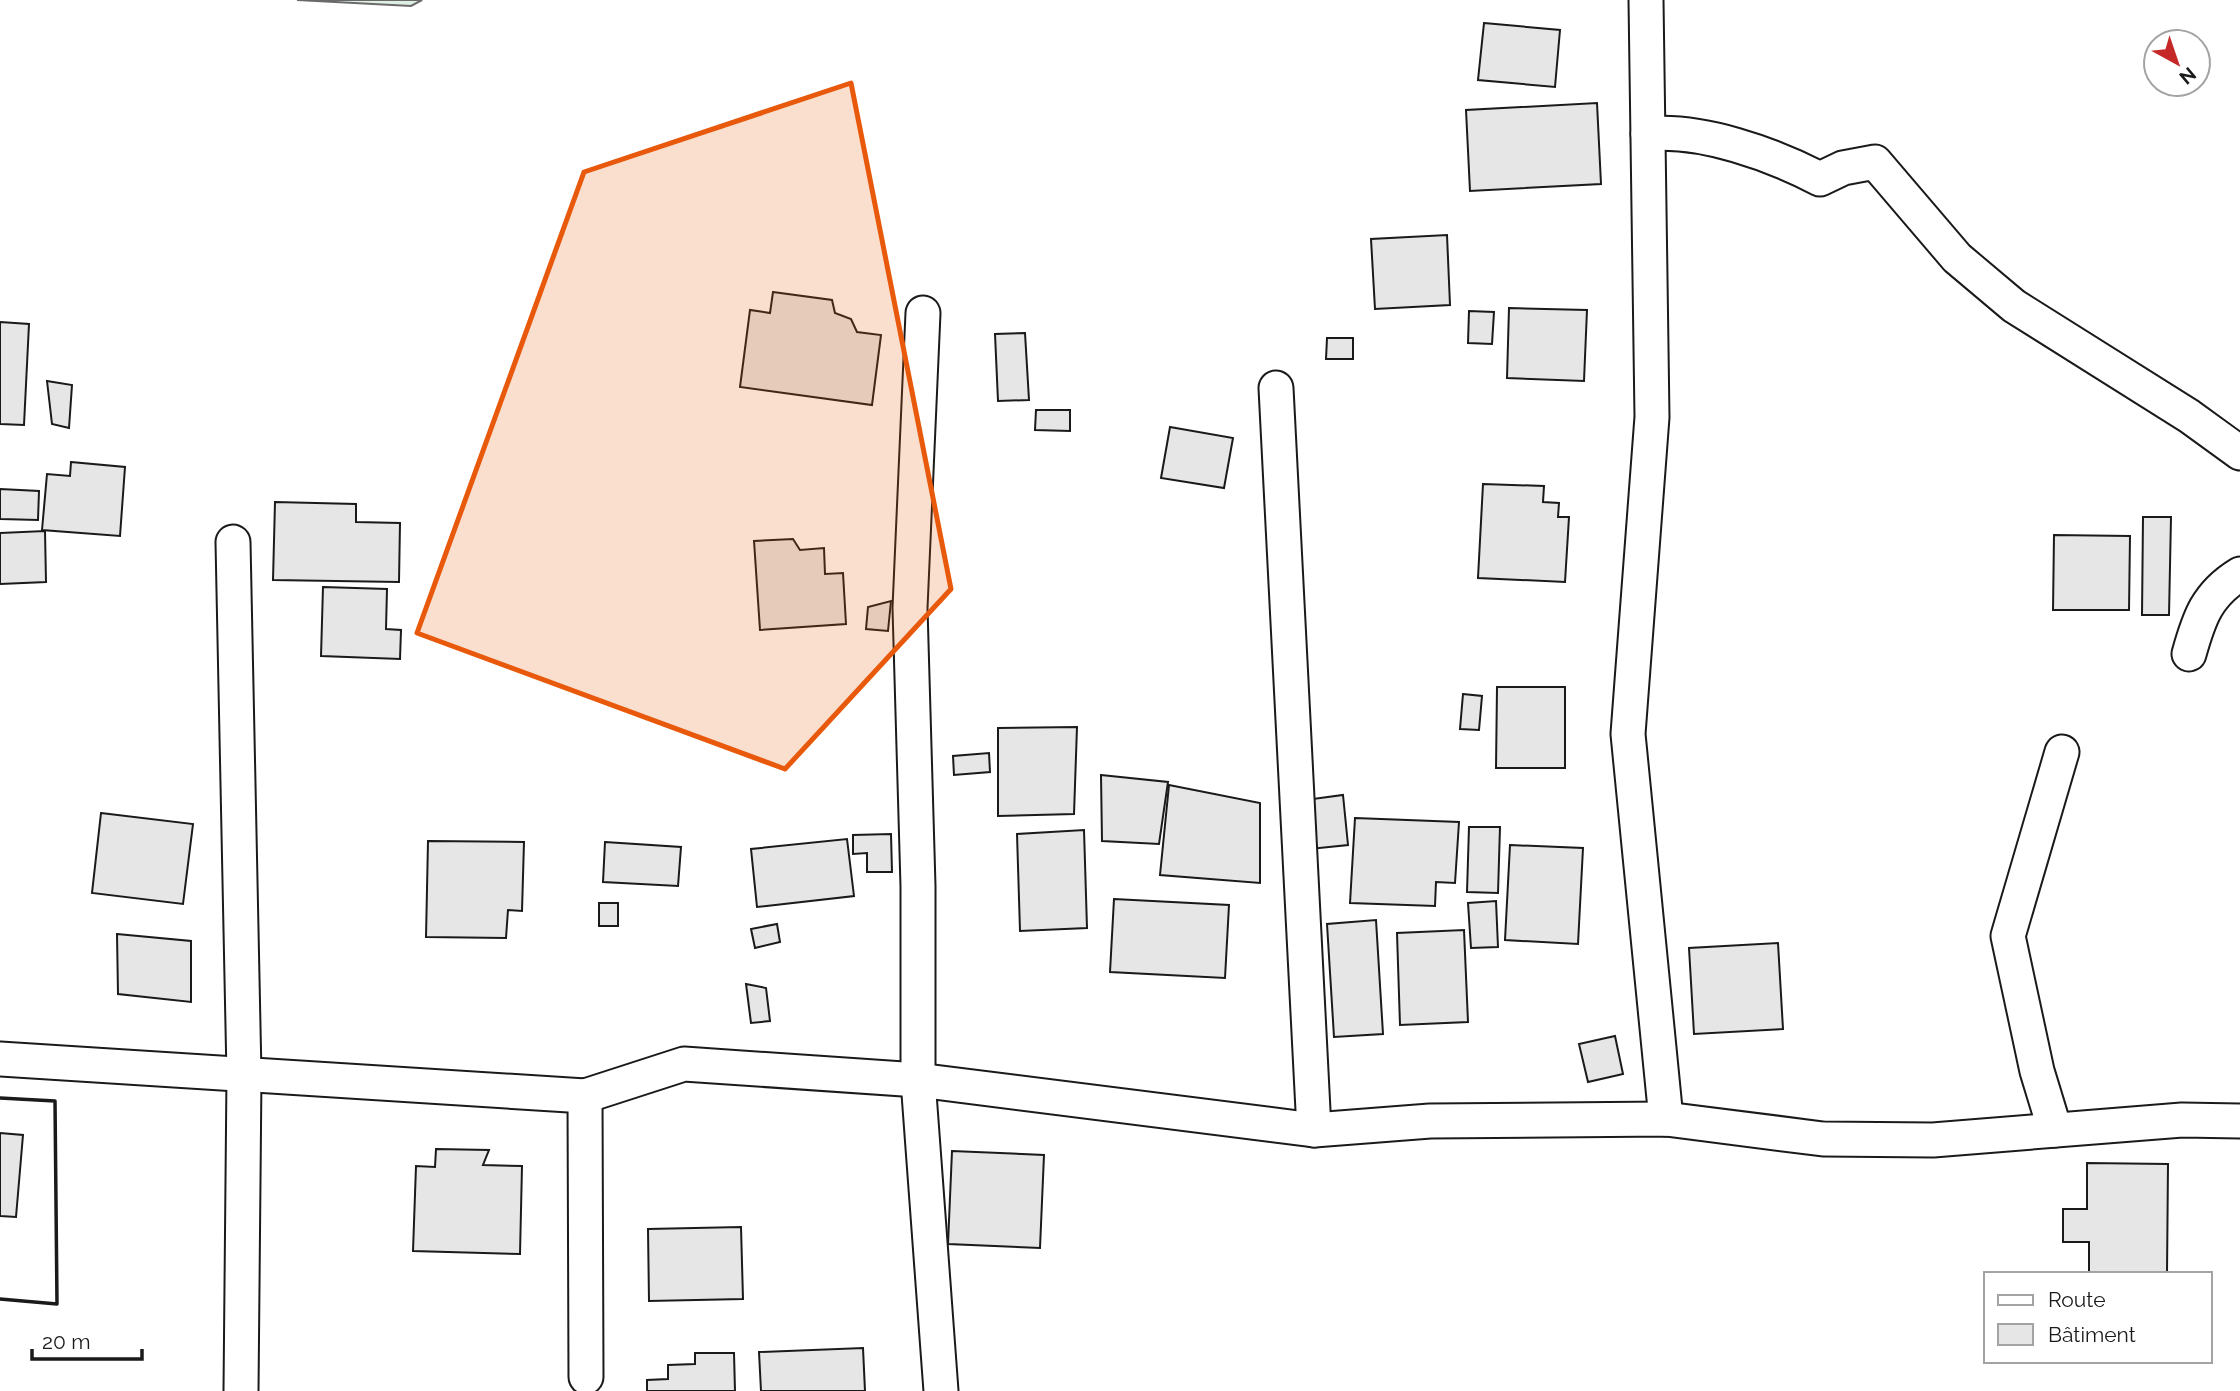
<svg xmlns="http://www.w3.org/2000/svg" width="2240" height="1391" font-family="Raleway,sans-serif">
<style>
.green{fill:#e0efe3;stroke:#6a6a6a;stroke-width:2}
.building{fill:#e6e6e6;stroke:#1a1a1a;stroke-width:2}
.lines{fill:none;stroke-linecap:round;stroke-linejoin:round}
.street-casing{stroke:#1a1a1a;stroke-width:37}
.street{stroke:#fff;stroke-width:33}
.wall{stroke:#1a1a1a;stroke-width:3.5}
.marked{fill:#e8590c;fill-opacity:0.2;stroke:#e8590c;stroke-width:5;stroke-linejoin:round}
</style>
<rect width="100%" height="100%" fill="#fff"/>
<path class="green" d="M 297,0 L 422,0 L 411,6 Z"/>
<g class="building">
<path d="M 1484,23 L 1560,30 L 1555,87 L 1478,80 Z"/>
<path d="M 1597,103 L 1601,184 L 1470,191 L 1466,110 Z"/>
<path d="M 1447,235 L 1450,305 L 1375,309 L 1371,239 Z"/>
<path d="M 773,292 L 832,300 L 835,313 L 851,319 L 857,332 L 881,335 L 872,405 L 740,387 L 750,310 L 770,313 Z"/>
<path d="M 1509,308 L 1587,310 L 1584,381 L 1507,378 Z"/>
<path d="M 1469,311 L 1494,312 L 1492,344 L 1468,343 Z"/>
<path d="M 0,322 L 29,324 L 24,425 L 0,424 Z"/>
<path d="M 1025,333 L 1029,400 L 998,401 L 995,334 Z"/>
<path d="M 1327,338 L 1353,338 L 1353,359 L 1326,359 Z"/>
<path d="M 47,381 L 72,385 L 69,428 L 52,424 Z"/>
<path d="M 1036,410 L 1070,410 L 1070,431 L 1035,430 Z"/>
<path d="M 1170,427 L 1233,438 L 1224,488 L 1161,478 Z"/>
<path d="M 71,462 L 125,467 L 120,536 L 42,530 L 47,474 L 70,476 Z"/>
<path d="M 1483,484 L 1544,486 L 1543,502 L 1559,503 L 1558,517 L 1569,517 L 1565,582 L 1478,578 Z"/>
<path d="M 0,489 L 39,491 L 38,520 L 0,519 Z"/>
<path d="M 275,502 L 356,504 L 356,522 L 400,523 L 399,582 L 273,580 Z"/>
<path d="M 2143,517 L 2171,517 L 2169,615 L 2142,615 Z"/>
<path d="M 45,531 L 46,582 L 0,584 L 0,533 Z"/>
<path d="M 2054,535 L 2130,536 L 2129,610 L 2053,610 Z"/>
<path d="M 793,539 L 800,550 L 824,548 L 825,574 L 843,573 L 846,624 L 760,630 L 754,541 Z"/>
<path d="M 323,587 L 387,589 L 386,629 L 401,630 L 400,659 L 321,656 Z"/>
<path d="M 891,601 L 888,631 L 866,629 L 868,607 Z"/>
<path d="M 1497,687 L 1565,687 L 1565,768 L 1496,768 Z"/>
<path d="M 1463,694 L 1482,696 L 1479,730 L 1460,729 Z"/>
<path d="M 1077,727 L 1074,814 L 998,816 L 998,728 Z"/>
<path d="M 989,753 L 990,772 L 954,775 L 953,756 Z"/>
<path d="M 1101,775 L 1168,782 L 1159,844 L 1102,841 Z"/>
<path d="M 1169,785 L 1260,803 L 1260,883 L 1160,875 Z"/>
<path d="M 1343,795 L 1348,845 L 1310,849 L 1305,800 Z"/>
<path d="M 101,813 L 193,824 L 183,904 L 92,893 Z"/>
<path d="M 1355,818 L 1459,822 L 1455,883 L 1436,882 L 1435,906 L 1350,903 Z"/>
<path d="M 1469,827 L 1500,827 L 1498,893 L 1467,892 Z"/>
<path d="M 1084,830 L 1087,928 L 1020,931 L 1017,834 Z"/>
<path d="M 891,834 L 892,872 L 867,872 L 867,853 L 853,854 L 853,835 Z"/>
<path d="M 847,839 L 854,896 L 757,907 L 751,849 Z"/>
<path d="M 428,841 L 524,842 L 522,911 L 508,910 L 506,938 L 426,937 Z"/>
<path d="M 605,842 L 681,847 L 678,886 L 603,882 Z"/>
<path d="M 1510,845 L 1583,848 L 1578,944 L 1505,940 Z"/>
<path d="M 1114,899 L 1229,905 L 1225,978 L 1110,972 Z"/>
<path d="M 1496,901 L 1498,947 L 1471,948 L 1468,903 Z"/>
<rect x="599" y="903" width="19" height="23"/>
<path d="M 1376,920 L 1383,1034 L 1334,1037 L 1327,924 Z"/>
<path d="M 777,924 L 780,942 L 755,948 L 751,929 Z"/>
<path d="M 1464,930 L 1468,1022 L 1400,1025 L 1397,933 Z"/>
<path d="M 117,934 L 191,941 L 191,1002 L 118,994 Z"/>
<path d="M 1778,943 L 1783,1029 L 1694,1034 L 1689,948 Z"/>
<path d="M 746,984 L 766,988 L 770,1021 L 751,1023 Z"/>
<path d="M 1615,1036 L 1623,1074 L 1588,1082 L 1579,1044 Z"/>
<path d="M 0,1133 L 23,1135 L 16,1217 L 0,1216 Z"/>
<path d="M 436,1149 L 489,1150 L 483,1165 L 522,1166 L 520,1254 L 413,1251 L 416,1166 L 435,1167 Z"/>
<path d="M 952,1151 L 1044,1155 L 1040,1248 L 948,1244 Z"/>
<path d="M 2087,1163 L 2168,1164 L 2167,1274 L 2089,1274 L 2089,1242 L 2063,1242 L 2063,1209 L 2087,1209 Z"/>
<path d="M 741,1227 L 743,1299 L 649,1301 L 648,1229 Z"/>
<path d="M 863,1348 L 865,1391 L 761,1391 L 759,1352 Z"/>
<path d="M 695,1353 L 734,1353 L 735,1391 L 647,1391 L 647,1380 L 668,1379 L 668,1365 L 695,1364 Z"/>
</g>
<g class="lines">
<g class="street-casing">
<g id="street">
<path d="M 1646,0 L 1652,417 L 1628,734 L 1666,1119"/>
<path d="M 1648,134 C 1702,129 1772,154 1820,179 L 1843,168 L 1875,162 L 1957,258 L 2014,306 L 2189,416 L 2240,453"/>
<path d="M 923,313 L 910,608 L 918,886 L 918,1080 L 941,1391"/>
<path d="M 1276,388 L 1314,1130"/>
<path d="M 233,542 L 244,1075 L 241,1391"/>
<path d="M 2189,654 C 2199,618 2207,594 2240,574"/>
<path d="M 0,1059 L 585,1096 L 684,1064 L 918,1080 L 1314,1130 L 1430,1121 L 1666,1119 L 1823,1139 L 1933,1140 L 2182,1120 L 2240,1121"/>
<path d="M 585,1096 L 586,1377"/>
<path d="M 2055,1130 L 2037,1071 L 2008,936 L 2062,752"/>
</g>
</g>
<use href="#street" class="street"/>
<path class="wall" d="M 0,1098 L 55,1101 L 57,1304 L 0,1299"/>
</g>
<path class="marked" d="M 851,83 L 951,589 L 785,769 L 417,633 L 584,172 Z"/>
<rect x="1984" y="1272" width="228" height="91" fill="#ffffff" stroke="#a3a3a3" stroke-width="2"/>
<rect x="1998" y="1295" width="35" height="10" fill="#ffffff" stroke="#a3a3a3" stroke-width="2"/>
<text x="2048" y="1307" font-size="21" fill="#1a1a1a">Route</text>
<rect x="1998" y="1324" width="35" height="21" fill="#e6e6e6" stroke="#a3a3a3" stroke-width="2"/>
<text x="2048" y="1342" font-size="21" fill="#1a1a1a">Bâtiment</text>
<g transform="translate(2177 63) rotate(140)"><circle r="33" fill="#ffffff" stroke="#a3a3a3" stroke-width="2"/>
<path d="M0-5L12 26L0 18L-12 26Z" fill="#c62828"/>
<text y="-10" font-size="19" font-weight="bold" text-anchor="middle" fill="#1a1a1a">N</text>
</g>
<path d="M32 1349v10h110v-10" fill="none" stroke="#1a1a1a" stroke-width="3.5"/>
<text x="42" y="1349" font-size="21" fill="#1a1a1a" stroke="#ffffff" stroke-width="5" paint-order="stroke">20 m</text>
</svg>
